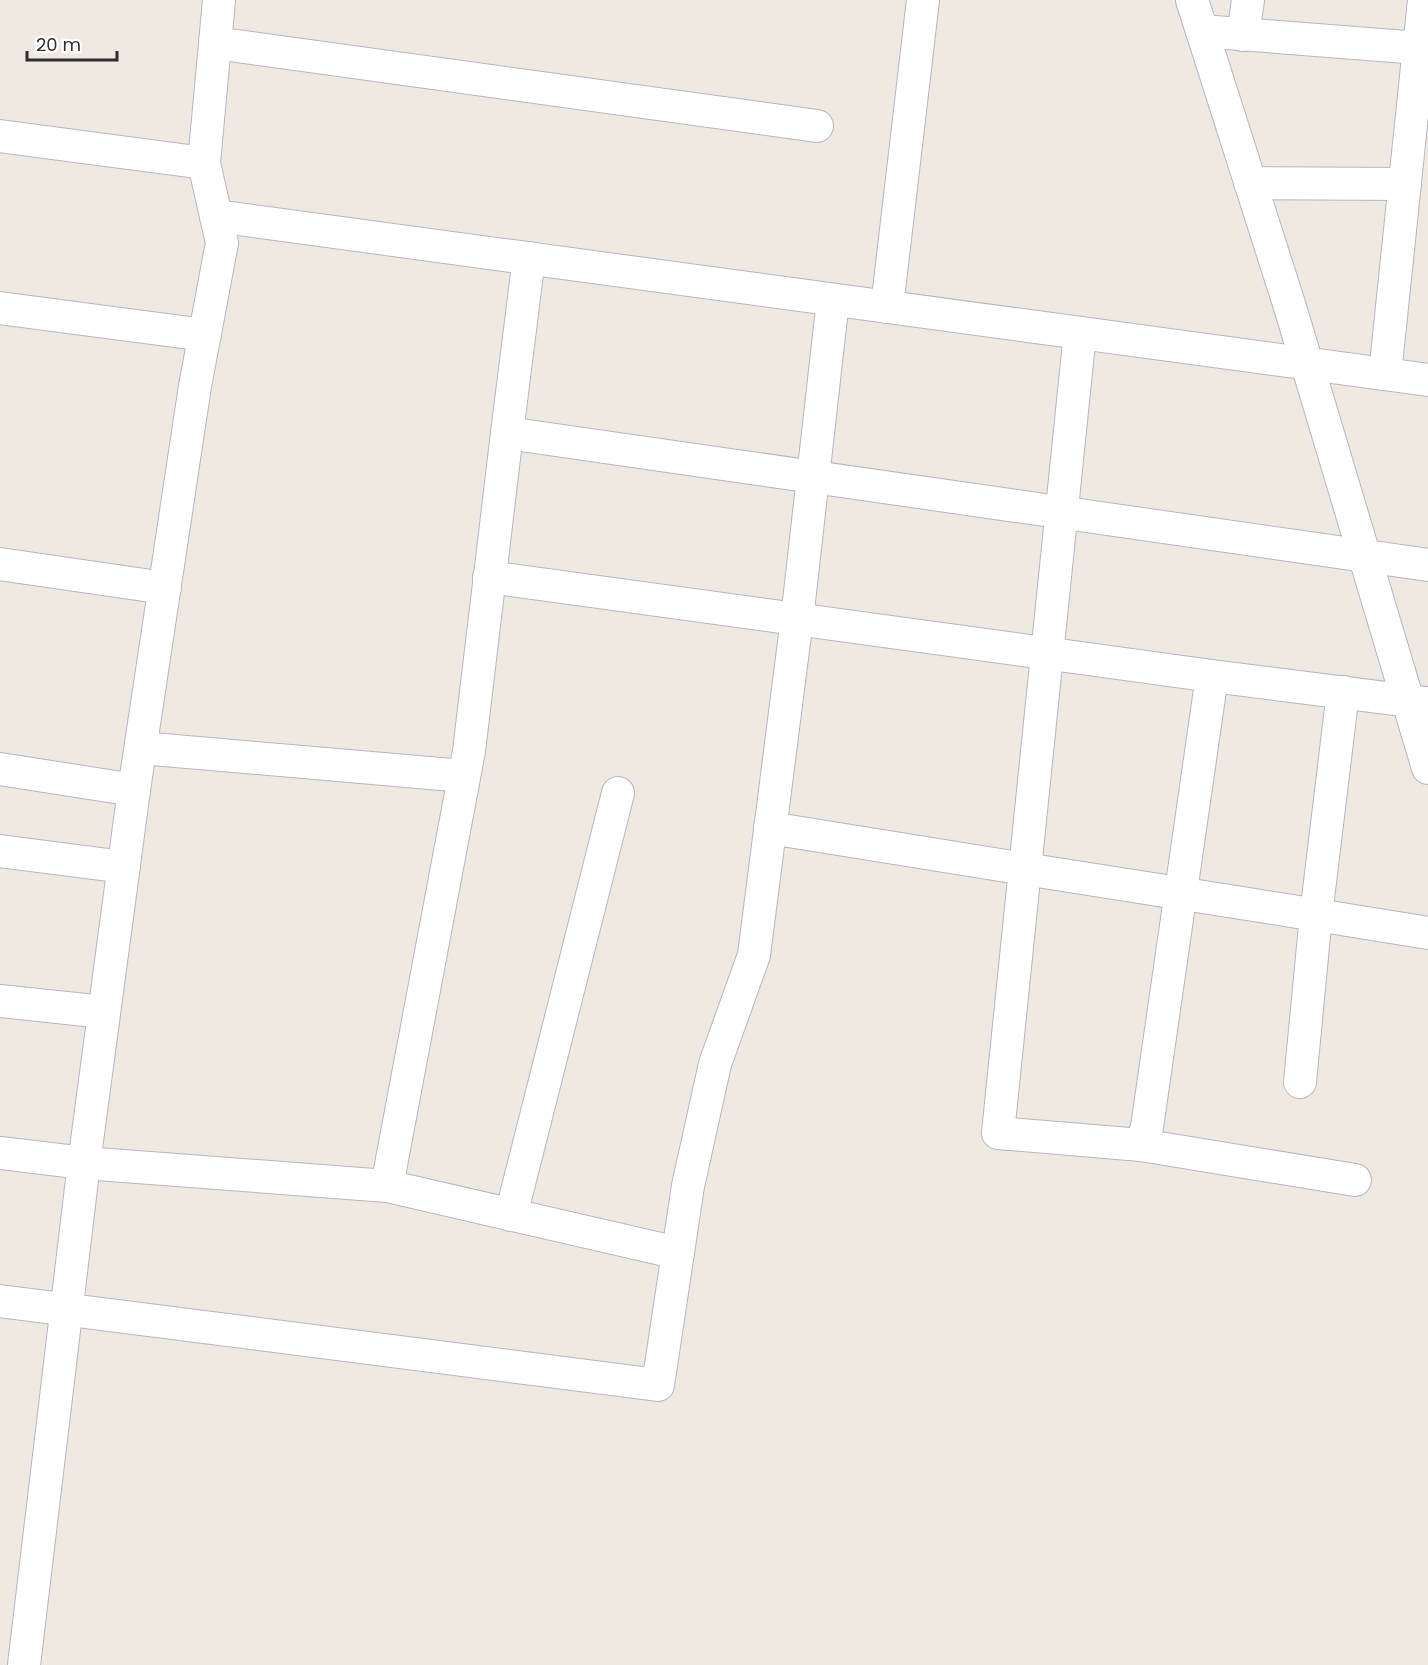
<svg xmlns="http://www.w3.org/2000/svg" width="1428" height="1665" font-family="Poppins,sans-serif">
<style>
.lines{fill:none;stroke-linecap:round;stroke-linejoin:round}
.street-casing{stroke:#b4b7c1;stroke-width:34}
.street{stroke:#fff;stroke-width:32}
</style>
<rect width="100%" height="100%" fill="#efe9e1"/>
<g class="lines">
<g class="street-casing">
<g id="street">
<path d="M 1192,0 L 1290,307 L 1428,768"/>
<path d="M 1202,31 L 1419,48"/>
<path d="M 1243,35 L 1248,0"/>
<path d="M 215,43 L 817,126"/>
<path d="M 0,136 L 204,163 L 219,0"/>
<path d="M 1250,183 L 1405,184"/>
<path d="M 216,216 L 1428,380"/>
<path d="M 529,258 L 507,433 L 1428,565"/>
<path d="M 887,307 L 923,0"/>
<path d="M 0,308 L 205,335"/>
<path d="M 1385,374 L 1424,0"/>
<path d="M 0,564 L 165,588"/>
<path d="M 489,577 L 1212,676 L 1147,1127 L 1141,1145 L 998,1133 L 1025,869 C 1159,890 1294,911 1428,933"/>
<path d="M 1212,676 L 1426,703"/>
<path d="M 141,748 L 464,776"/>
<path d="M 0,769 L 134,790"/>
<path d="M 770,828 L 1025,869 L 1080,333"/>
<path d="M 0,851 L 124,867"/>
<path d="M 0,1001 L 104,1012"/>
<path d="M 1300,1082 L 1316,915 L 1343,692"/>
<path d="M 1141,1145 L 1355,1180"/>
<path d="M 0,1153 L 84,1163 L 387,1186 L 469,751 L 507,433"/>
<path d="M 387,1186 L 678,1253"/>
<path d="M 511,1215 L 618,793"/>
<path d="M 0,1301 L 658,1385 L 688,1186 L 715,1064 L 754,955 L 797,619 L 833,300"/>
<path d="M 24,1665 L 84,1163 L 134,790 L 195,386 L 222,243 L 204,163"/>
</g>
</g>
<use href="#street" class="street"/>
</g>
<path d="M27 51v9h90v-9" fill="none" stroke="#2e2e2e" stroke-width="3"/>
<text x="36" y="51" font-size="18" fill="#2e2e2e" stroke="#ffffff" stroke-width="4.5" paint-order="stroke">20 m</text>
</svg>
